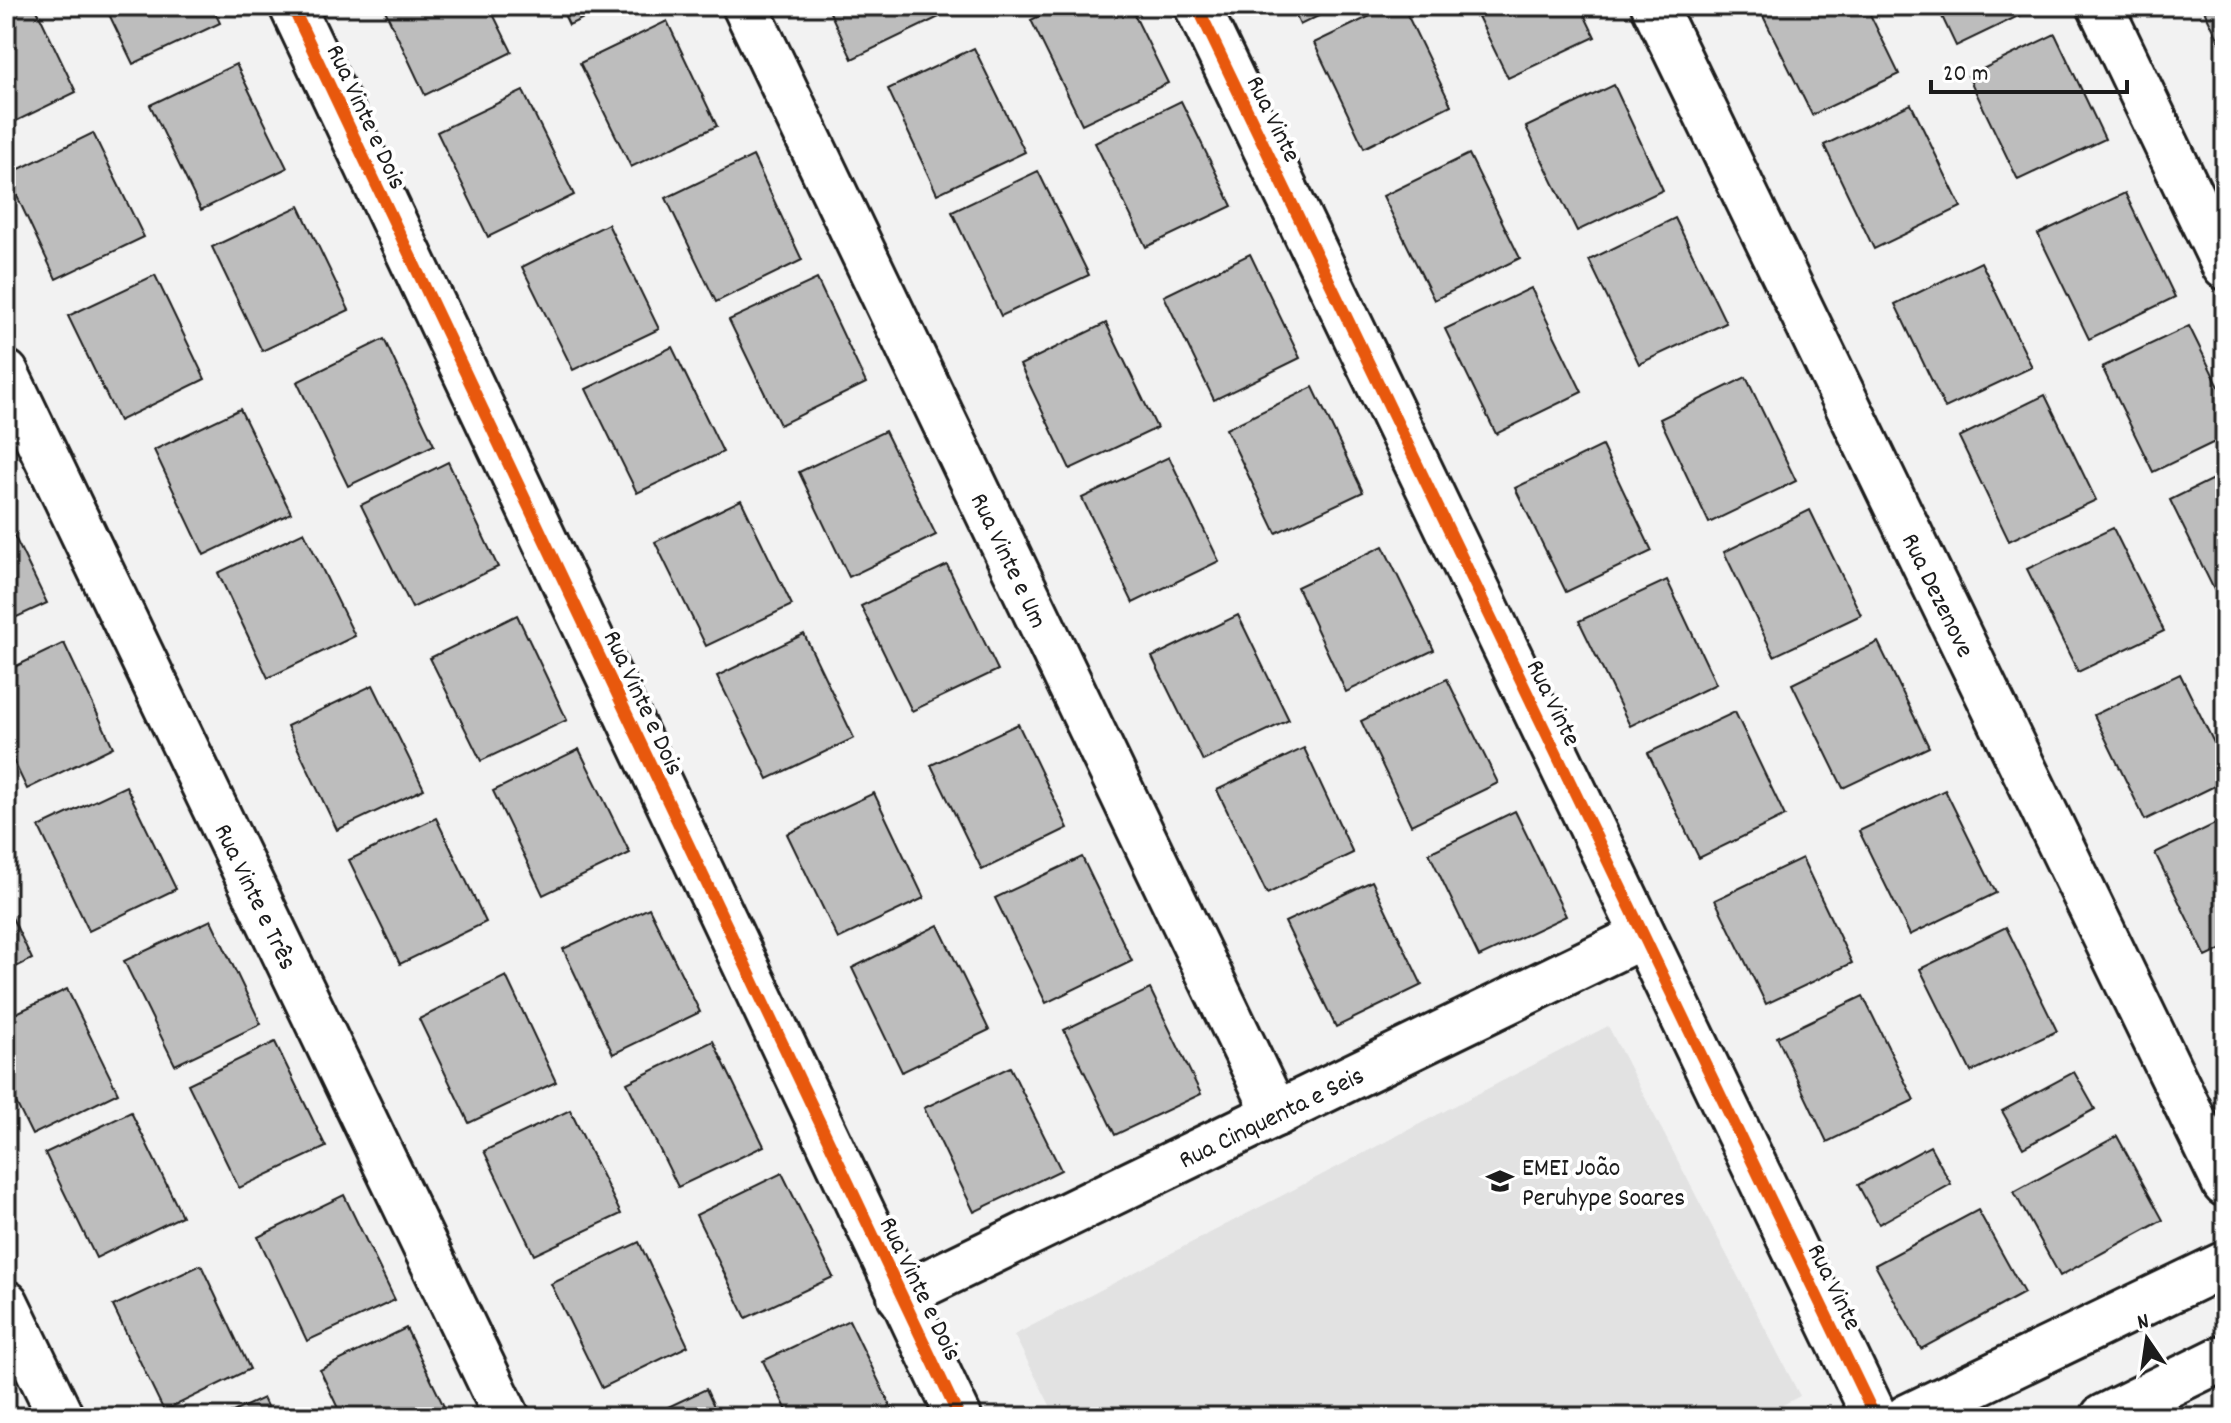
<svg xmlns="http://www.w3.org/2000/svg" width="2231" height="1423" font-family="Dekko,sans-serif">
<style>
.built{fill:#e2e2e2}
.building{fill:#bdbdbd;stroke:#1c1c1c;stroke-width:2}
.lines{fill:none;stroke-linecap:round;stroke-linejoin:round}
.street-casing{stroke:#1c1c1c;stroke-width:50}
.street{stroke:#fff;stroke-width:44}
.cycleway-casing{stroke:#fff;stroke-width:17}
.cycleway{stroke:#e8590c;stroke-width:12}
.labels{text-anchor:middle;stroke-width:8;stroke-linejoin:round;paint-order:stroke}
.street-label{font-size:26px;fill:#1c1c1c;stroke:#fff}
.poi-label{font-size:26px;fill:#1c1c1c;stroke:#fff;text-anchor:start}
</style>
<rect width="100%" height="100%" fill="#f2f2f2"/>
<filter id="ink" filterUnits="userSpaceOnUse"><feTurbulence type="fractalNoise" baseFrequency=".0125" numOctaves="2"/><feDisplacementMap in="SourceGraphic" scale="16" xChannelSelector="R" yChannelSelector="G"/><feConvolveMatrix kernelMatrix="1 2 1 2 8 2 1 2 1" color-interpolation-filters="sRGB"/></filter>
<g filter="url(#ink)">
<path class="built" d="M 1608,1026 L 1800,1396 L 1760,1417 L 1056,1417 L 1014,1335 Z"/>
<g class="building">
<path d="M 6,6 L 35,6 L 76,92 L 6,126 Z"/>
<path d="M 105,6 L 212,6 L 220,23 L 133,64 Z"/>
<path d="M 383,6 L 489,6 L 512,52 L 425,95 Z"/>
<path d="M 560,6 L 609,6 L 569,25 Z"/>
<path d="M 827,6 L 934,6 L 939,17 L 852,59 Z"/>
<path d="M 1060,6 L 1130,6 L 1168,83 L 1082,124 L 1031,20 Z"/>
<path d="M 1291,6 L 1339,6 L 1300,25 Z"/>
<path d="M 1391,6 L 1403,6 L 1451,105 L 1364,148 L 1314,43 Z"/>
<path d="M 1473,6 L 1580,6 L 1595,37 L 1508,78 Z"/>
<path d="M 1773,6 L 1866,6 L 1899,74 L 1812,115 L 1761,12 Z"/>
<path d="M 1937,6 L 2039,6 L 1956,46 Z"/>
<path d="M 2202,6 L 2225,6 L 2225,53 Z"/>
<path d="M 667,21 L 717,126 L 631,167 L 580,63 Z"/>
<path d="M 2055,34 L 2105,139 L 2018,180 L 1968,76 Z"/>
<path d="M 974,48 L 1025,152 L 937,194 L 888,89 Z"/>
<path d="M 236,64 L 287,168 L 201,210 L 150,105 Z"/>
<path d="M 1614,85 L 1663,190 L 1577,231 L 1526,127 Z"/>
<path d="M 523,91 L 574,195 L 488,237 L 437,132 Z"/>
<path d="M 1181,101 L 1232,206 L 1146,247 L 1095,143 Z"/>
<path d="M 1911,104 L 1961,207 L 1874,249 L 1824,145 Z"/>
<path d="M 93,133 L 144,237 L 56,279 L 7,175 Z"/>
<path d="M 1469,154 L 1520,258 L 1434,300 L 1383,196 Z"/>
<path d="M 753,156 L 802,260 L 716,302 L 666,198 Z"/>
<path d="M 1038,171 L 1089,275 L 1001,316 L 952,212 Z"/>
<path d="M 2125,193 L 2175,297 L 2089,339 L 2038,234 Z"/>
<path d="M 299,206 L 349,310 L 262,351 L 212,247 Z"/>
<path d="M 1675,218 L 1726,323 L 1639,364 L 1589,260 Z"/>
<path d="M 608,224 L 659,329 L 573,370 L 522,267 Z"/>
<path d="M 1250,254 L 1300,358 L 1214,400 L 1164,296 Z"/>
<path d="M 1981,262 L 2032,367 L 1945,408 L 1895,304 Z"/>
<path d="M 155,275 L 205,379 L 119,421 L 68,316 Z"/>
<path d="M 817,279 L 866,383 L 780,425 L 729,320 Z"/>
<path d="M 1531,288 L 1582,392 L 1496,434 L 1445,329 Z"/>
<path d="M 1106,323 L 1157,428 L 1070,469 L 1020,365 Z"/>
<path d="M 2189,326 L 2225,399 L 2225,437 L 2153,472 L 2102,367 Z"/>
<path d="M 384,339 L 434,445 L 348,486 L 297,382 Z"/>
<path d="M 672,347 L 723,452 L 637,493 L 586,389 Z"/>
<path d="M 1746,377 L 1796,481 L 1709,523 L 1660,419 Z"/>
<path d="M 1313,387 L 1363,492 L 1276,533 L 1226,429 Z"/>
<path d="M 2045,395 L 2096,500 L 2009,541 L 1959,437 Z"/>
<path d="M 240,409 L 291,513 L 204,555 L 154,450 Z"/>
<path d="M 885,431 L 936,535 L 849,577 L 799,472 Z"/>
<path d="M 1602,446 L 1652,551 L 1566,592 L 1515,488 Z"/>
<path d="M 1169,457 L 1219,561 L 1133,603 L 1082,498 Z"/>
<path d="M 448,462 L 498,567 L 412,608 L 361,505 Z"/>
<path d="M 2225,473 L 2225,602 L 2221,604 L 2170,500 Z"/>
<path d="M 741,500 L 792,605 L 706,646 L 655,542 Z"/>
<path d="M 1810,510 L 1861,615 L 1774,656 L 1724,552 Z"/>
<path d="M 6,519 L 47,603 L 6,622 Z"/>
<path d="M 2113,528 L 2164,631 L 2078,672 L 2027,569 Z"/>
<path d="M 304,532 L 355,636 L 268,678 L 218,573 Z"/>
<path d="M 1383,546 L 1434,650 L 1346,692 L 1297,587 Z"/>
<path d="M 947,565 L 998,670 L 912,711 L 861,606 Z"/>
<path d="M 1667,580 L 1716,684 L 1630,726 L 1579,621 Z"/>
<path d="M 517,615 L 567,720 L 481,761 L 430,658 Z"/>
<path d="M 1238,615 L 1289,720 L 1203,761 L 1152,657 Z"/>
<path d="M 804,634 L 854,738 L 768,779 L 717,676 Z"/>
<path d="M 1878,642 L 1929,747 L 1843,788 L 1792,684 Z"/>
<path d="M 64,643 L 113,747 L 27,789 L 6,745 L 6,671 Z"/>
<path d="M 2180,674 L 2225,765 L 2225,781 L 2145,820 L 2094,715 Z"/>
<path d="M 1447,679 L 1498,783 L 1411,825 L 1361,721 Z"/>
<path d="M 373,685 L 424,789 L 337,830 L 287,726 Z"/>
<path d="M 1735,712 L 1785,816 L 1699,858 L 1648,753 Z"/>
<path d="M 1018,724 L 1068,828 L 982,870 L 931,765 Z"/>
<path d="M 1304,748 L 1353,853 L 1267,894 L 1217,790 Z"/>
<path d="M 579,749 L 630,853 L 543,895 L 493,791 Z"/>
<path d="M 126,786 L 176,889 L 89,931 L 39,827 Z"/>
<path d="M 1945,790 L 1996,893 L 1910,935 L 1859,831 Z"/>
<path d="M 874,793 L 924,898 L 838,939 L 787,834 Z"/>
<path d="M 1515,811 L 1566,916 L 1479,957 L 1429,853 Z"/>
<path d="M 436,818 L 486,922 L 400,964 L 349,860 Z"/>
<path d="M 2225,819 L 2225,948 L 2206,957 L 2155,853 Z"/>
<path d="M 1082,857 L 1132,961 L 1046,1003 L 995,898 Z"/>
<path d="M 1802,858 L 1852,963 L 1766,1004 L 1715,900 Z"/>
<path d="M 1372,881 L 1422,985 L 1336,1027 L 1285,922 Z"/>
<path d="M 6,905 L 32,959 L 6,972 Z"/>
<path d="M 649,908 L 700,1012 L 613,1054 L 563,949 Z"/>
<path d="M 211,920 L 261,1024 L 175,1065 L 124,961 Z"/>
<path d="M 938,925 L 989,1030 L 902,1072 L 852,968 Z"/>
<path d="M 2006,927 L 2057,1031 L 1971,1072 L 1920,969 Z"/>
<path d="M 506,976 L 556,1082 L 469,1123 L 419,1019 Z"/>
<path d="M 67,989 L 118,1093 L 32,1135 L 6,1082 L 6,1018 Z"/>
<path d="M 1150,989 L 1201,1094 L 1115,1135 L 1064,1030 Z"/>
<path d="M 1863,996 L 1914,1100 L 1827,1142 L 1777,1037 Z"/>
<path d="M 713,1041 L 764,1146 L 678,1187 L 627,1083 Z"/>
<path d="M 275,1042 L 326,1147 L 239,1188 L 188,1084 Z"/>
<path d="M 1010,1067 L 1061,1170 L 974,1212 L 924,1108 Z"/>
<path d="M 2074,1072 L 2095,1109 L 2023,1148 L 2002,1111 Z"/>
<path d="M 570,1110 L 621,1214 L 534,1255 L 484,1151 Z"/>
<path d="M 131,1112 L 182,1216 L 96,1258 L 45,1153 Z"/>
<path d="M 2117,1136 L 2163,1220 L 2060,1276 L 2014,1192 Z"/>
<path d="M 1930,1146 L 1951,1184 L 1879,1224 L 1858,1185 Z"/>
<path d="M 782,1173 L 833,1277 L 746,1318 L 696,1215 Z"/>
<path d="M 344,1195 L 395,1300 L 307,1341 L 258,1237 Z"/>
<path d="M 1978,1210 L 2024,1293 L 1921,1349 L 1875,1265 Z"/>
<path d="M 639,1242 L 688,1346 L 602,1388 L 551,1284 Z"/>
<path d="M 201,1265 L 250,1369 L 164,1411 L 113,1306 Z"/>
<path d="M 849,1320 L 896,1417 L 790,1417 L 763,1361 Z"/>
<path d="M 406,1328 L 449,1417 L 342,1417 L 320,1370 Z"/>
<path d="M 706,1389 L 719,1417 L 647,1417 Z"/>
<path d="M 263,1398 L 272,1417 L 222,1417 Z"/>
</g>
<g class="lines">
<g class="street-casing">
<g id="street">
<path d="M 292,6 L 959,1417"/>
<path id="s1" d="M 745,6 L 1276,1114"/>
<path d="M 1197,6 L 1875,1417"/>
<path id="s2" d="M 1654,6 L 2225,1184"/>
<path d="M 2100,6 L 2225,267"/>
<path id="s3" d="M 6,373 L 507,1417"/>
<path id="s4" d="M 900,1296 L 1642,936"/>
<path d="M 6,1303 L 61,1417"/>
<path d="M 1907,1417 L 2225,1264"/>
<path d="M 2103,1417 L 2225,1357"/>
</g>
</g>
<use href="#street" class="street"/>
<g class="cycleway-casing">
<g id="cycleway">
<path d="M 292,6 L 959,1417"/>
<path d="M 1197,6 L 1875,1417"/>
</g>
</g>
<use href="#cycleway" class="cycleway"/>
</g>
</g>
<defs>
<g id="school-bare" transform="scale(2.16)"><path d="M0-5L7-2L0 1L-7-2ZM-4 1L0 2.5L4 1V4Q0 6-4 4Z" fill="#1c1c1c" stroke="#fff" stroke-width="2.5" paint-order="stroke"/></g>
</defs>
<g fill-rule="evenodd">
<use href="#school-bare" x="1500" y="1181"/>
</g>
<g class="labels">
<g class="street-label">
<text transform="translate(368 116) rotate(65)" y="9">Rua Vinte e Dois</text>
<text transform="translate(1275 118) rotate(64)" y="9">Rua Vinte</text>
<text dy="9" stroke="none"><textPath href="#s1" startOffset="614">Rua Vinte e Um</textPath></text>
<text dy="9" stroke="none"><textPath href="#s2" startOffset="654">Rua Dezenove</textPath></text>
<text transform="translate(645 702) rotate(65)" y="9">Rua Vinte e Dois</text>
<text transform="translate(1555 702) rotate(64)" y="9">Rua Vinte</text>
<text dy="9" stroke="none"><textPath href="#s3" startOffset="580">Rua Vinte e Três</textPath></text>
<text dy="9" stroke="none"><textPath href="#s4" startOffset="412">Rua Cinquenta e Seis</textPath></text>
<text transform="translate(1836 1286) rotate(64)" y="9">Rua Vinte</text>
<text transform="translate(922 1288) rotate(64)" y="9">Rua Vinte e Dois</text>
</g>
<g class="poi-label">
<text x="1522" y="1175">EMEI João<tspan x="1522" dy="30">Peruhype Soares</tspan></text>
</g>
</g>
<rect width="2231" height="1423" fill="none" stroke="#fff" stroke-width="32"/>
<rect x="16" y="16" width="2199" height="1391" fill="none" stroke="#1c1c1c" stroke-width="3" filter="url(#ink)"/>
<g transform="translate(2147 1339) rotate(347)" stroke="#ffffff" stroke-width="6" paint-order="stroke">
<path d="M0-6L14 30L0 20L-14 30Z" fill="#1c1c1c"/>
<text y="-12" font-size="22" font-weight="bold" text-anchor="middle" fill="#1c1c1c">N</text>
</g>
<path d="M1931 80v12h196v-12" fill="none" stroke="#1c1c1c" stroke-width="4"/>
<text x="1943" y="80" font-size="24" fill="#1c1c1c" stroke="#ffffff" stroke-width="6" paint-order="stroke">20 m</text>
</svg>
